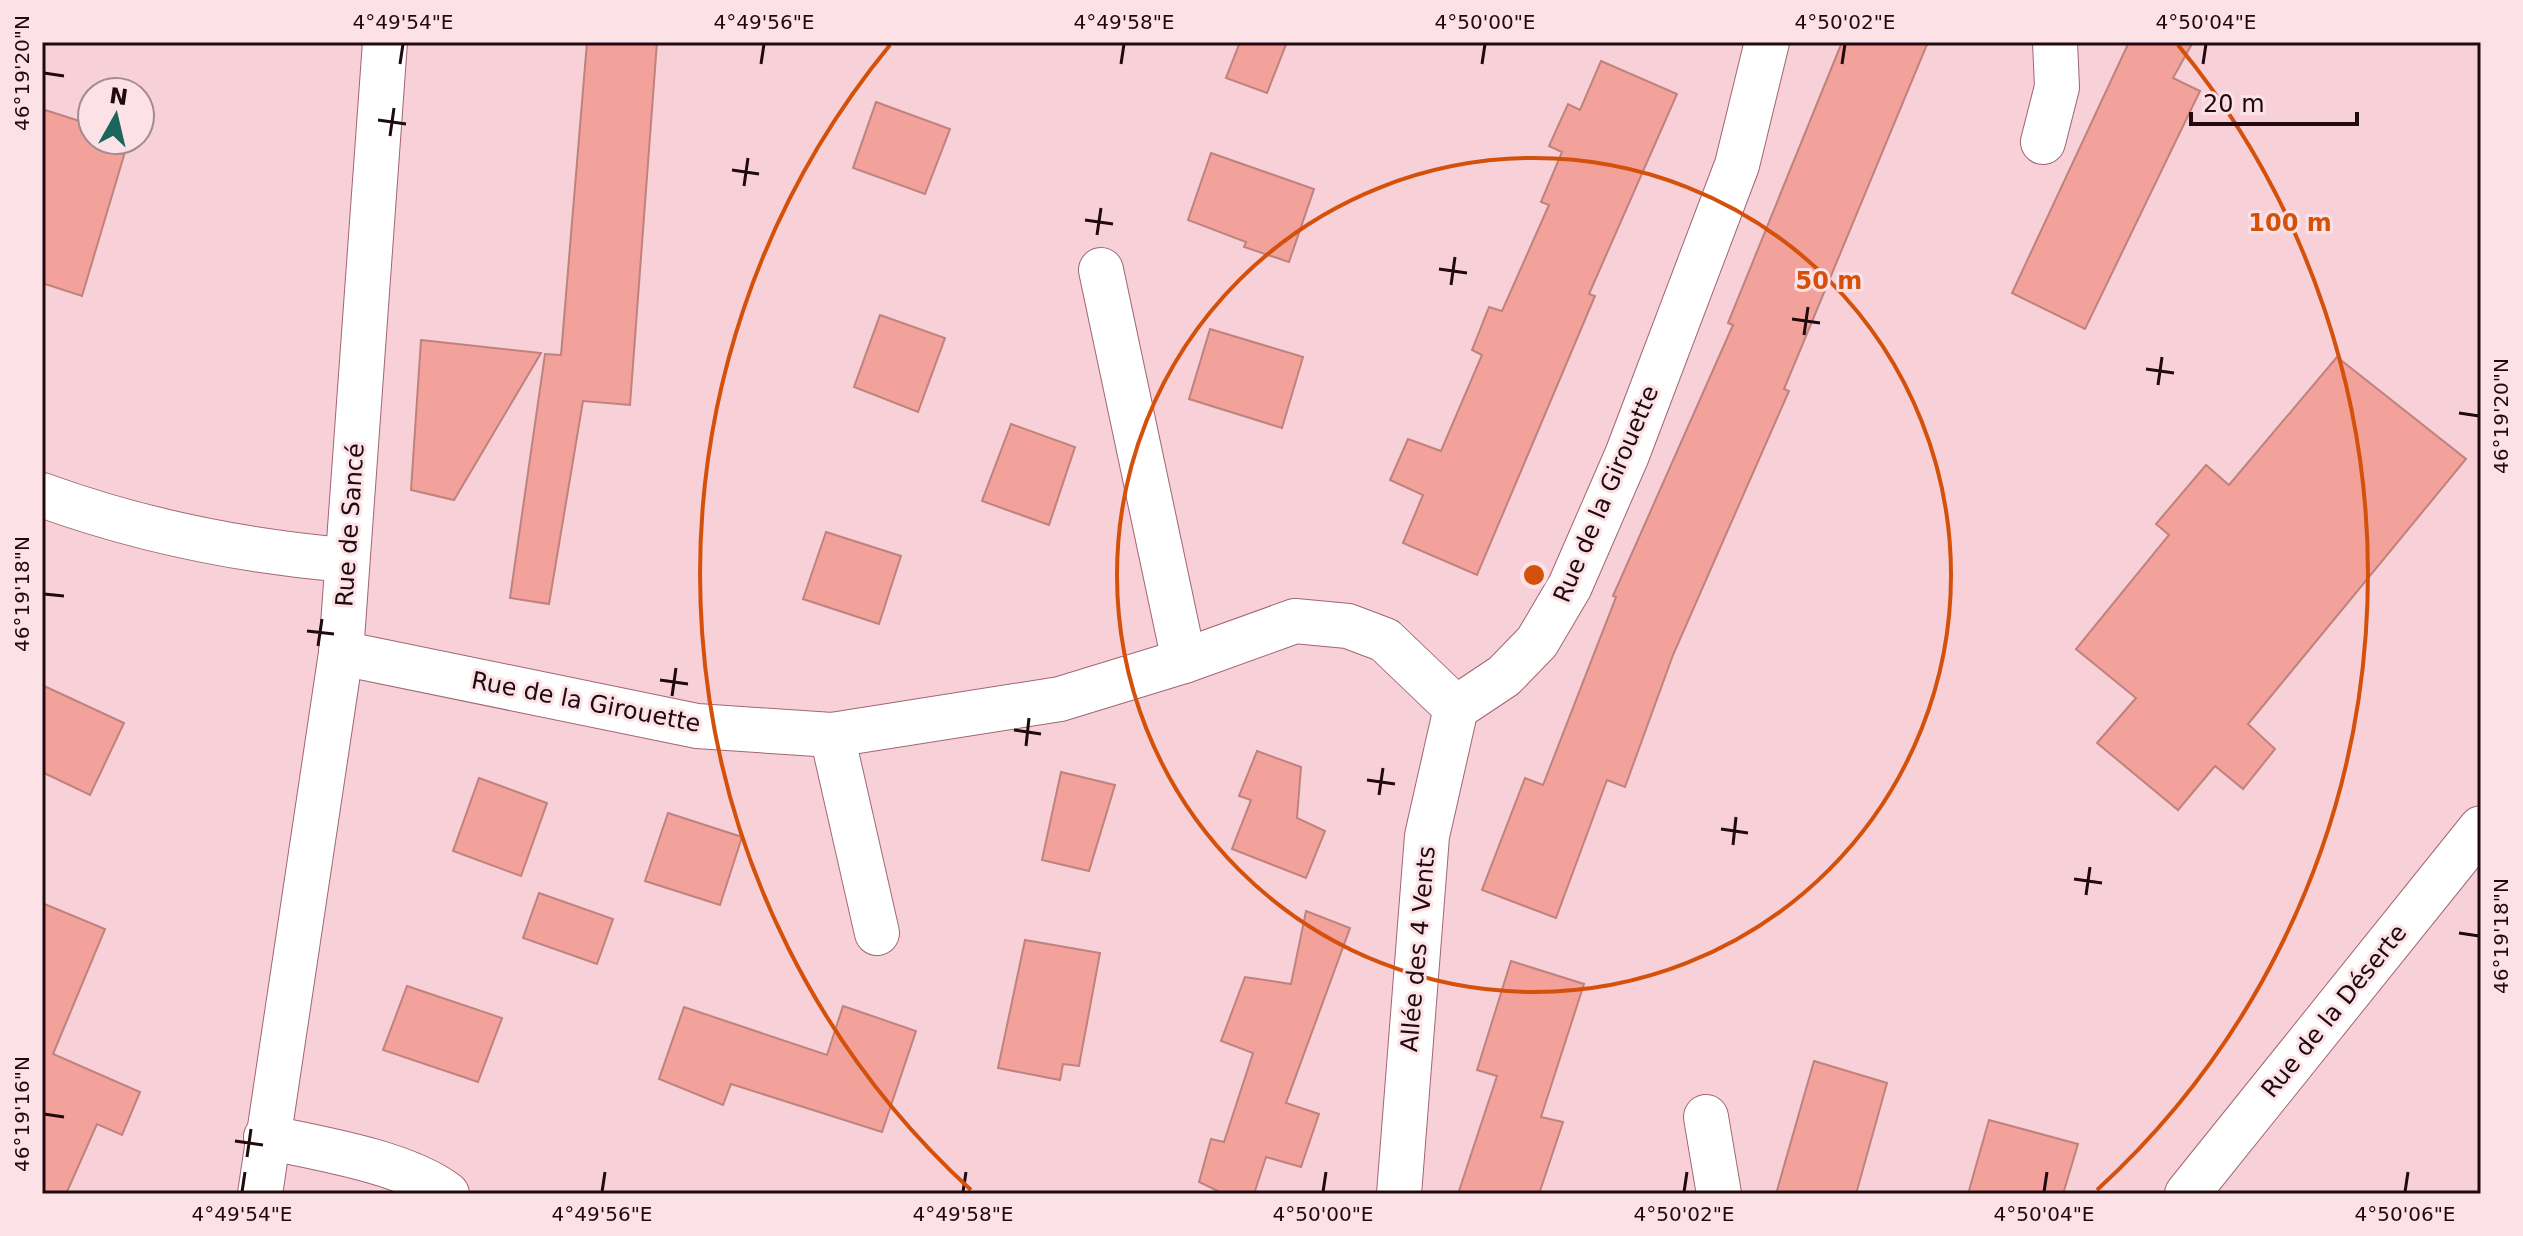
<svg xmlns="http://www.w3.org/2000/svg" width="2523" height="1236" font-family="'DejaVu Sans',sans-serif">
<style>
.building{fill:#f2a19b;stroke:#bf827d;stroke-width:2}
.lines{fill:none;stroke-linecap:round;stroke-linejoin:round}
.minor-casing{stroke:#a06674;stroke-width:46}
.tertiary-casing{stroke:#a06674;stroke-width:46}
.minor{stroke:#fff;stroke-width:44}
.tertiary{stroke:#fff;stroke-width:44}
.ticks{fill:none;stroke:#200a10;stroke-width:3}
.ring{fill:none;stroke:#d4510c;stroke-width:4}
.labels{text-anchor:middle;stroke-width:6;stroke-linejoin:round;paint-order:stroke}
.street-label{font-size:24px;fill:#200a10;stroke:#fce1e6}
.centre{fill:#d4510c;stroke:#fce1e6;stroke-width:4}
.ring-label{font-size:24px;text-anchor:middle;font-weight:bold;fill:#d4510c;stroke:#fce1e6;stroke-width:6;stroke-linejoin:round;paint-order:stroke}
.neatline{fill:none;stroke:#200a10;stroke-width:3}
.ticks-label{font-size:20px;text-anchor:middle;fill:#200a10}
</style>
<rect width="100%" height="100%" fill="#f8d0d8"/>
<g class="building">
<path d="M 587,42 L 657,42 L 630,405 L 583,401 L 549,604 L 510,598 L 545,354 L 561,355 Z"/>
<path d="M 1240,42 L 1287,42 L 1267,93 L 1226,78 Z"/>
<path d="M 1842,42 L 1928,42 L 1784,389 L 1789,391 L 1673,655 L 1625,787 L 1607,780 L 1556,918 L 1482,890 L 1525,778 L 1543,785 L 1616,597 L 1613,596 L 1733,325 L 1728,323 Z"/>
<path d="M 2129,42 L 2193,42 L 2173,78 L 2200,91 L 2085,329 L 2012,293 Z"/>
<path d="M 1601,61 L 1677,94 L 1589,294 L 1595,296 L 1477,575 L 1403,543 L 1423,495 L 1390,480 L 1408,439 L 1441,451 L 1482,355 L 1472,350 L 1489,307 L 1502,311 L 1549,205 L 1541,202 L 1562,152 L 1549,146 L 1568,104 L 1580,110 Z"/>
<path d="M 876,102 L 950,129 L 925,194 L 853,168 Z"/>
<path d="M 42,109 L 92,125 L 92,140 L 128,142 L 82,296 L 42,283 Z"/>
<path d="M 1211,153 L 1314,189 L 1289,262 L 1244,247 L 1246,242 L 1188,220 Z"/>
<path d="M 880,315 L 945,338 L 918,412 L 854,387 Z"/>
<path d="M 1210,329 L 1303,357 L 1282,428 L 1189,399 Z"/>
<path d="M 421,340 L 541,353 L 454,500 L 411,490 Z"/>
<path d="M 2337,357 L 2466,459 L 2248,724 L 2275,749 L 2243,789 L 2215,766 L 2178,810 L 2097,743 L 2136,698 L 2076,649 L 2169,535 L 2156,524 L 2206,465 L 2229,485 Z"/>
<path d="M 1011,424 L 1075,447 L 1049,525 L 982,501 Z"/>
<path d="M 826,532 L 901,556 L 879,624 L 803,599 Z"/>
<path d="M 42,685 L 124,723 L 90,795 L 42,772 Z"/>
<path d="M 1257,751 L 1301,767 L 1297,818 L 1325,831 L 1306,878 L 1232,849 L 1251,800 L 1239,796 Z"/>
<path d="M 1061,772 L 1115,785 L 1089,871 L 1042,860 Z"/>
<path d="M 479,778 L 547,803 L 521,876 L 453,851 Z"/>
<path d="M 668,813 L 742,837 L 720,905 L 645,881 Z"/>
<path d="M 539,893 L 613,919 L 597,964 L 523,938 Z"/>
<path d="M 42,903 L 105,929 L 53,1054 L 140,1092 L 122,1135 L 97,1124 L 66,1194 L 42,1194 Z"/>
<path d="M 1306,911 L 1350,928 L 1286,1103 L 1319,1114 L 1301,1167 L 1266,1157 L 1254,1194 L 1224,1194 L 1199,1182 L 1211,1139 L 1224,1142 L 1253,1053 L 1221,1041 L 1245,977 L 1291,984 Z"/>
<path d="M 1025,940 L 1100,953 L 1079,1066 L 1063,1064 L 1060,1080 L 998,1068 Z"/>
<path d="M 1511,961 L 1584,984 L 1541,1117 L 1563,1122 L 1539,1194 L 1458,1194 L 1497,1076 L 1477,1070 Z"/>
<path d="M 407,986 L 502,1018 L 478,1082 L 383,1050 Z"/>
<path d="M 843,1006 L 916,1031 L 882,1132 L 731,1084 L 723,1105 L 659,1079 L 684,1007 L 827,1055 Z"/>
<path d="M 1814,1061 L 1887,1083 L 1856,1194 L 1776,1194 Z"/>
<path d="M 1989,1120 L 2078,1144 L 2063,1194 L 1968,1194 Z"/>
</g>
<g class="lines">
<g class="minor-casing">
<g id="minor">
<path d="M 2043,142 L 2057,87 L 2055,42"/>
<path d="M 1101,270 L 1184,661"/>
<path d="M 42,495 C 141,531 241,551 345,560"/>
<path d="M 341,653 L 697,726 L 832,735 L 1060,699 L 1184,661 L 1295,621 L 1348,626 L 1385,640 L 1456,708 L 1504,676 L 1537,642 L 1570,586 L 1627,455 L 1737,165 L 1767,42"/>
<path d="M 832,735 L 877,933"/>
<path d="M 1706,1117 L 1719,1194"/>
<path d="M 266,1137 C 318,1148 405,1162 447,1194"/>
<path d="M 1399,1194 L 1427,836 L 1456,708"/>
<path d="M 2187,1194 L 2481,828"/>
</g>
</g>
<g class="tertiary-casing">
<path id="tertiary" d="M 260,1194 L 341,653 L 385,42"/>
</g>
<use href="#minor" class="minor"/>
<use href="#tertiary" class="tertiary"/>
</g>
<path class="ticks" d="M 400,64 L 403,44M 761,64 L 764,44M 1121,64 L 1124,44M 1482,64 L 1485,44M 1842,64 L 1845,44M 2203,64 L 2206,44M 44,73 L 64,76M 378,120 L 406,124M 390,136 L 394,108M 732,170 L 759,174M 744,186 L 748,158M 1085,220 L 1113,224M 1097,235 L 1101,208M 1439,269 L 1467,273M 1451,285 L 1455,257M 1792,319 L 1820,323M 1804,335 L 1808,307M 2146,369 L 2174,373M 2158,385 L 2162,357M 2459,413 L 2479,416M 44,594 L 64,596M 307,631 L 334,634M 318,646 L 322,619M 660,680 L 688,684M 672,696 L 676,668M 1014,730 L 1041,734M 1026,746 L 1029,718M 1367,780 L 1395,784M 1379,795 L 1383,768M 1721,829 L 1748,833M 1733,845 L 1736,817M 2074,879 L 2102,883M 2086,895 L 2090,867M 2459,933 L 2479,936M 44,1114 L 64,1117M 235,1141 L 263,1145M 247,1157 L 251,1129M 242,1192 L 245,1172M 602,1192 L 605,1172M 963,1192 L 966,1172M 1323,1192 L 1326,1172M 1684,1192 L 1687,1172M 2044,1192 L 2047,1172M 2405,1192 L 2408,1172"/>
<g class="ring">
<circle cx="1534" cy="575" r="417"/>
<path d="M971 1190A834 834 0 0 1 890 45M2178 45A834 834 0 0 1 2097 1190"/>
</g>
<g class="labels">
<g class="street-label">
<text transform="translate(1606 494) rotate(-67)" y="8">Rue de la Girouette</text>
<text transform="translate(350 525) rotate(-86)" y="8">Rue de Sancé</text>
<text transform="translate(586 702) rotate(11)" y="8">Rue de la Girouette</text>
<text transform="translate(1418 949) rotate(-85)" y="8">Allée des 4 Vents</text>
<text transform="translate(2334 1011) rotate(-51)" y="8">Rue de la Déserte</text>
</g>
</g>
<circle cx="1534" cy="575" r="12" class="centre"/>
<g class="ring-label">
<text x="2290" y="231">100 m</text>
<text x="1829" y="289">50 m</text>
</g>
<rect width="2523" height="1236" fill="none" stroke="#fce1e6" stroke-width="88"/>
<g transform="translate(116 116) rotate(8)"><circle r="38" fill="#fce1e6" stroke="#a48b90" stroke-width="2"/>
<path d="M0-6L14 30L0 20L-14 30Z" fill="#1b655d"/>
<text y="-12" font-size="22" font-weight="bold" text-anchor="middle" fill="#200a10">N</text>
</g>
<path d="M2191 112v12h166v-12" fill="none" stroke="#200a10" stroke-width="4"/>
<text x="2203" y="112" font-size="24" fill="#200a10" stroke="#fce1e6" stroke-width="6" paint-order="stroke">20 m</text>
<rect x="44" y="44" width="2435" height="1148" class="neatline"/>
<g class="ticks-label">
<text x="403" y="29">4°49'54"E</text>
<text x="764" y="29">4°49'56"E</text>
<text x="1124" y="29">4°49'58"E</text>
<text x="1485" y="29">4°50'00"E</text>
<text x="1845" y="29">4°50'02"E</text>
<text x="2206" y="29">4°50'04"E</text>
<text transform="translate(22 73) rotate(-90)" y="7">46°19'20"N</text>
<text transform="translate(2501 416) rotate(-90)" y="7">46°19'20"N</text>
<text transform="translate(22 594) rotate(-90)" y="7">46°19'18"N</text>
<text transform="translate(2501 936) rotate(-90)" y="7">46°19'18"N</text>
<text transform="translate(22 1114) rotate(-90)" y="7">46°19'16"N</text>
<text x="242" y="1221">4°49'54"E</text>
<text x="602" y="1221">4°49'56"E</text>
<text x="963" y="1221">4°49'58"E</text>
<text x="1323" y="1221">4°50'00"E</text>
<text x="1684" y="1221">4°50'02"E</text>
<text x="2044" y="1221">4°50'04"E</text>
<text x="2405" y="1221">4°50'06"E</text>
</g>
</svg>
